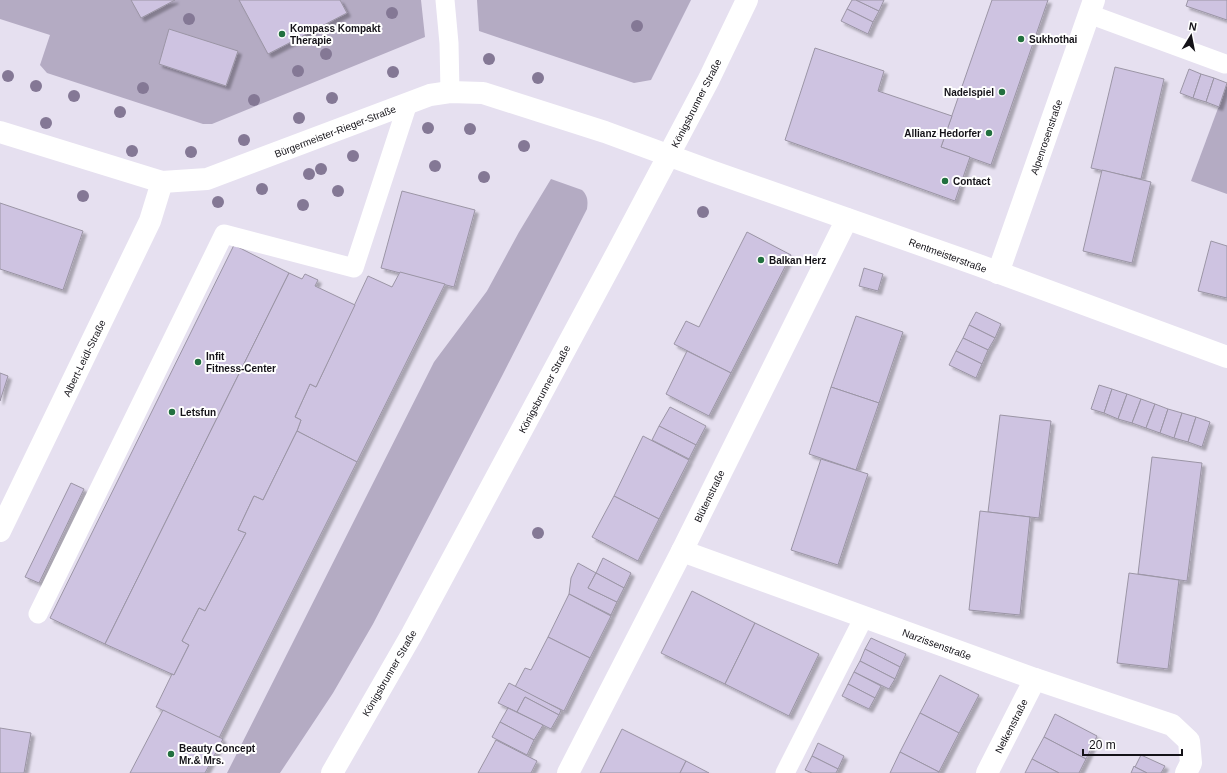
<svg xmlns="http://www.w3.org/2000/svg" width="1227" height="773" font-family="Helvetica,sans-serif">
<style>
.green{fill:#b4abc3}
.building{fill:#cec3e1;stroke:#9b95a5;filter:url(#shadow)}
.lines{fill:none;stroke-linecap:round;stroke-linejoin:round}
.lane{stroke:#fff;stroke-width:19}
.street{stroke:#fff;stroke-width:22}
.secondary{stroke:#fff;stroke-width:22}
.tree{fill:#847895}
.poi-dot{fill:#22703f;stroke:#fff;stroke-width:1.5}
.labels{text-anchor:middle;stroke-width:4;stroke-linejoin:round;paint-order:stroke}
.poi-label{font-size:10px;font-weight:bold;fill:#141218;stroke:#fff;text-anchor:start}
.street-label{font-size:10px;fill:#141218;stroke:#fff}
</style>
<defs>
<filter id="shadow"><feDropShadow dx="3.5" dy="3.5" stdDeviation="1" flood-color="#0004"/></filter>
</defs>
<rect width="100%" height="100%" fill="#e6e0f0"/>
<g class="green">
<path d="M 0,0 L 421,0 L 425,37 L 212,124 L 203,124 L 47,73 L 40,65 L 50,35 L 0,19 Z"/>
<path d="M 477,0 L 691,0 L 651,80 L 634,83 L 479,31 Z"/>
<path d="M 1227,84 L 1227,194 L 1191,181 Z"/>
<path d="M 551,179 L 582,190 C 588,196 588,201 587,209 L 502,376 L 373,624 L 333,693 L 280,773 L 227,773 L 434,362 L 487,291 L 519,232 Z"/>
</g>
<g class="building">
<path d="M 131,0 L 175,0 L 141,18 Z"/>
<path d="M 239,0 L 340,0 L 347,13 L 268,54 Z"/>
<path d="M 852,0 L 856,0 L 879,11 L 873,22 L 847,9 Z"/>
<path d="M 856,0 L 884,0 L 879,11 Z"/>
<path d="M 992,0 L 1048,0 L 991,165 L 941,147 Z"/>
<path d="M 1188,0 L 1227,0 L 1227,20 L 1186,6 Z"/>
<path d="M 847,9 L 873,22 L 868,34 L 841,21 Z"/>
<path d="M 169,29 L 238,51 L 226,86 L 159,64 Z"/>
<path d="M 815,48 L 884,71 L 878,91 L 952,116 L 941,147 L 970,157 L 955,201 L 785,140 Z"/>
<path d="M 1115,67 L 1164,79 L 1141,179 L 1091,168 Z"/>
<path d="M 1189,69 L 1201,74 L 1193,98 L 1180,93 Z"/>
<path d="M 1201,74 L 1214,78 L 1206,102 L 1193,98 Z"/>
<path d="M 1214,78 L 1227,83 L 1219,107 L 1206,102 Z"/>
<path d="M 1102,170 L 1151,182 L 1132,263 L 1083,251 Z"/>
<path d="M 402,191 L 475,210 L 454,287 L 381,268 Z"/>
<path d="M 0,203 L 83,231 L 63,290 L 0,269 Z"/>
<path d="M 747,232 L 791,255 L 731,373 L 674,344 L 686,321 L 699,327 Z"/>
<path d="M 1211,241 L 1227,246 L 1227,298 L 1198,291 Z"/>
<path d="M 234,245 L 289,273 L 105,644 L 50,618 Z"/>
<path d="M 864,268 L 883,274 L 878,291 L 859,286 Z"/>
<path d="M 400,272 L 445,284 L 357,462 L 297,431 L 301,420 L 295,417 L 310,384 L 316,387 L 368,276 L 392,287 Z"/>
<path d="M 289,273 L 302,279 L 305,274 L 318,280 L 315,286 L 355,305 L 316,387 L 310,384 L 295,417 L 301,420 L 297,431 L 263,500 L 254,496 L 238,530 L 246,533 L 205,611 L 199,608 L 182,641 L 189,645 L 174,675 L 105,644 Z"/>
<path d="M 976,312 L 1001,324 L 995,338 L 969,325 Z"/>
<path d="M 856,316 L 903,332 L 879,403 L 831,387 Z"/>
<path d="M 969,325 L 995,338 L 988,350 L 963,338 Z"/>
<path d="M 963,338 L 988,350 L 982,364 L 956,351 Z"/>
<path d="M 687,351 L 731,373 L 709,416 L 666,394 Z"/>
<path d="M 956,351 L 982,364 L 976,378 L 949,365 Z"/>
<path d="M 0,373 L 8,376 L 0,401 Z"/>
<path d="M 1099,385 L 1112,389 L 1104,413 L 1091,409 Z"/>
<path d="M 831,387 L 879,403 L 856,470 L 809,454 Z"/>
<path d="M 1112,389 L 1127,394 L 1118,419 L 1104,413 Z"/>
<path d="M 1127,394 L 1141,399 L 1132,423 L 1118,419 Z"/>
<path d="M 1141,399 L 1155,404 L 1146,428 L 1132,423 Z"/>
<path d="M 1155,404 L 1168,409 L 1160,433 L 1146,428 Z"/>
<path d="M 670,407 L 706,426 L 696,445 L 659,426 Z"/>
<path d="M 1168,409 L 1182,413 L 1174,438 L 1160,433 Z"/>
<path d="M 1182,413 L 1196,417 L 1188,442 L 1174,438 Z"/>
<path d="M 1000,415 L 1051,421 L 1039,518 L 988,512 Z"/>
<path d="M 1196,417 L 1210,422 L 1202,447 L 1188,442 Z"/>
<path d="M 659,426 L 696,445 L 689,459 L 652,440 Z"/>
<path d="M 297,431 L 357,462 L 219,738 L 156,707 L 172,674 L 174,675 L 189,645 L 182,641 L 199,608 L 205,611 L 246,533 L 238,530 L 254,496 L 263,500 Z"/>
<path d="M 643,436 L 689,460 L 659,519 L 614,496 Z"/>
<path d="M 1152,457 L 1202,463 L 1187,581 L 1138,574 Z"/>
<path d="M 821,459 L 868,474 L 838,565 L 791,550 Z"/>
<path d="M 71,483 L 84,489 L 39,583 L 25,577 Z"/>
<path d="M 614,496 L 659,519 L 638,561 L 592,537 Z"/>
<path d="M 980,511 L 1030,517 L 1020,615 L 969,610 Z"/>
<path d="M 603,558 L 631,573 L 624,588 L 596,573 Z"/>
<path d="M 578,563 L 596,573 L 588,588 L 617,602 L 611,615 L 569,594 L 571,578 Z"/>
<path d="M 596,573 L 624,588 L 617,602 L 588,588 Z"/>
<path d="M 1129,573 L 1179,580 L 1168,669 L 1117,663 Z"/>
<path d="M 692,591 L 755,623 L 725,684 L 661,653 Z"/>
<path d="M 569,594 L 611,616 L 590,658 L 548,637 Z"/>
<path d="M 755,623 L 819,654 L 789,716 L 725,684 Z"/>
<path d="M 548,637 L 590,658 L 564,711 L 515,687 L 525,668 L 531,670 Z"/>
<path d="M 871,638 L 906,654 L 900,667 L 865,649 Z"/>
<path d="M 865,649 L 900,667 L 895,679 L 860,661 Z"/>
<path d="M 860,661 L 895,679 L 889,689 L 854,672 Z"/>
<path d="M 854,672 L 881,686 L 875,698 L 848,684 Z"/>
<path d="M 940,675 L 979,695 L 959,733 L 920,713 Z"/>
<path d="M 509,683 L 561,710 L 559,715 L 525,697 L 517,712 L 498,703 Z"/>
<path d="M 848,684 L 875,698 L 869,709 L 842,696 Z"/>
<path d="M 525,697 L 559,715 L 551,729 L 517,712 Z"/>
<path d="M 508,708 L 543,725 L 534,740 L 500,722 Z"/>
<path d="M 163,710 L 223,739 L 205,773 L 130,773 Z"/>
<path d="M 920,713 L 959,733 L 939,772 L 900,752 Z"/>
<path d="M 1055,714 L 1097,736 L 1086,759 L 1044,737 Z"/>
<path d="M 500,722 L 534,740 L 527,755 L 492,737 Z"/>
<path d="M 0,728 L 31,733 L 24,773 L 0,773 Z"/>
<path d="M 622,729 L 686,761 L 680,773 L 600,773 Z"/>
<path d="M 1044,737 L 1086,759 L 1079,773 L 1059,773 L 1032,759 Z"/>
<path d="M 496,740 L 537,761 L 531,773 L 478,773 Z"/>
<path d="M 818,743 L 844,756 L 838,769 L 812,756 Z"/>
<path d="M 900,752 L 939,772 L 939,773 L 890,773 Z"/>
<path d="M 1141,755 L 1165,766 L 1161,773 L 1147,773 L 1135,767 Z"/>
<path d="M 812,756 L 838,769 L 836,773 L 812,773 L 805,770 Z"/>
<path d="M 1032,759 L 1059,773 L 1025,773 Z"/>
<path d="M 686,761 L 709,773 L 680,773 Z"/>
<path d="M 1134,766 L 1135,767 L 1147,773 L 1131,773 Z"/>
</g>
<g class="lines">
<g class="lane">
<path d="M 445,0 L 449,43 L 450,92"/>
<path d="M 1089,14 L 1225,64"/>
<path d="M 38,614 L 224,234 L 354,268 L 408,103"/>
<path d="M 785,773 L 864,617"/>
</g>
<g class="street">
<path d="M 0,132 L 162,182 L 207,179 L 430,95 L 450,92 L 483,93 L 605,132 L 711,171 L 978,265 L 1227,357"/>
<path d="M 998,273 L 1094,0"/>
<path d="M 0,531 L 150,221 L 162,182"/>
<path d="M 682,551 L 1035,679 L 1172,725 L 1189,741 L 1191,763 L 1186,773"/>
<path d="M 568,773 L 682,551 L 847,219"/>
<path d="M 987,773 L 1035,679"/>
</g>
<path class="secondary" d="M 332,773 L 412,634 L 618,251 L 709,79 L 747,0"/>
</g>
<g class="tree">
<circle cx="392" cy="13" r="6"/>
<circle cx="189" cy="19" r="6"/>
<circle cx="637" cy="26" r="6"/>
<circle cx="326" cy="54" r="6"/>
<circle cx="489" cy="59" r="6"/>
<circle cx="298" cy="71" r="6"/>
<circle cx="393" cy="72" r="6"/>
<circle cx="8" cy="76" r="6"/>
<circle cx="538" cy="78" r="6"/>
<circle cx="36" cy="86" r="6"/>
<circle cx="143" cy="88" r="6"/>
<circle cx="74" cy="96" r="6"/>
<circle cx="332" cy="98" r="6"/>
<circle cx="254" cy="100" r="6"/>
<circle cx="120" cy="112" r="6"/>
<circle cx="299" cy="118" r="6"/>
<circle cx="46" cy="123" r="6"/>
<circle cx="428" cy="128" r="6"/>
<circle cx="470" cy="129" r="6"/>
<circle cx="244" cy="140" r="6"/>
<circle cx="524" cy="146" r="6"/>
<circle cx="132" cy="151" r="6"/>
<circle cx="191" cy="152" r="6"/>
<circle cx="353" cy="156" r="6"/>
<circle cx="435" cy="166" r="6"/>
<circle cx="321" cy="169" r="6"/>
<circle cx="309" cy="174" r="6"/>
<circle cx="484" cy="177" r="6"/>
<circle cx="262" cy="189" r="6"/>
<circle cx="338" cy="191" r="6"/>
<circle cx="83" cy="196" r="6"/>
<circle cx="218" cy="202" r="6"/>
<circle cx="303" cy="205" r="6"/>
<circle cx="703" cy="212" r="6"/>
<circle cx="538" cy="533" r="6"/>
</g>
<g class="poi-dot">
<circle cx="282" cy="34" r="4"/>
<circle cx="1021" cy="39" r="4"/>
<circle cx="1002" cy="92" r="4"/>
<circle cx="989" cy="133" r="4"/>
<circle cx="945" cy="181" r="4"/>
<circle cx="761" cy="260" r="4"/>
<circle cx="198" cy="362" r="4"/>
<circle cx="172" cy="412" r="4"/>
<circle cx="171" cy="754" r="4"/>
</g>
<g class="labels">
<g class="poi-label">
<text x="290" y="32">Kompass Kompakt<tspan x="290" dy="12">Therapie</tspan></text>
<text x="1029" y="43">Sukhothai</text>
<text x="994" y="96" text-anchor="end">Nadelspiel</text>
<text x="981" y="137" text-anchor="end">Allianz Hedorfer</text>
<text x="953" y="185">Contact</text>
<text x="769" y="264">Balkan Herz</text>
<text x="206" y="360">Infit<tspan x="206" dy="12">Fitness-Center</tspan></text>
<text x="180" y="416">Letsfun</text>
<text x="179" y="752">Beauty Concept<tspan x="179" dy="12">Mr.&amp; Mrs.</tspan></text>
</g>
<g class="street-label">
<text transform="translate(696 103) rotate(-63)" y="4">Königsbrunner Straße</text>
<text transform="translate(335 131) rotate(-21)" y="4">Bürgermeister-Rieger-Straße</text>
<text transform="translate(1046 137) rotate(-71)" y="4">Alpenrosenstraße</text>
<text transform="translate(948 255) rotate(20)" y="4">Rentmeisterstraße</text>
<text transform="translate(84 358) rotate(-64)" y="4">Albert-Leidl-Straße</text>
<text transform="translate(544 389) rotate(-62)" y="4">Königsbrunner Straße</text>
<text transform="translate(709 496) rotate(-64)" y="4">Blütenstraße</text>
<text transform="translate(937 644) rotate(20)" y="4">Narzissenstraße</text>
<text transform="translate(389 673) rotate(-60)" y="4">Königsbrunner Straße</text>
<text transform="translate(1011 726) rotate(-63)" y="4">Nelkenstraße</text>
</g>
</g>
<g transform="translate(1191 36) rotate(10)" stroke="#ffffff" stroke-width="3" paint-order="stroke">
<path d="M0-3L7 15L0 10L-7 15Z" fill="#141218"/>
<text y="-6" font-size="11" font-weight="bold" text-anchor="middle" fill="#141218">N</text>
</g>
<path d="M1083 749v6h99v-6" fill="none" stroke="#141218" stroke-width="2"/>
<text x="1089" y="749" font-size="12" fill="#141218" stroke="#ffffff" stroke-width="3" paint-order="stroke">20 m</text>
</svg>
